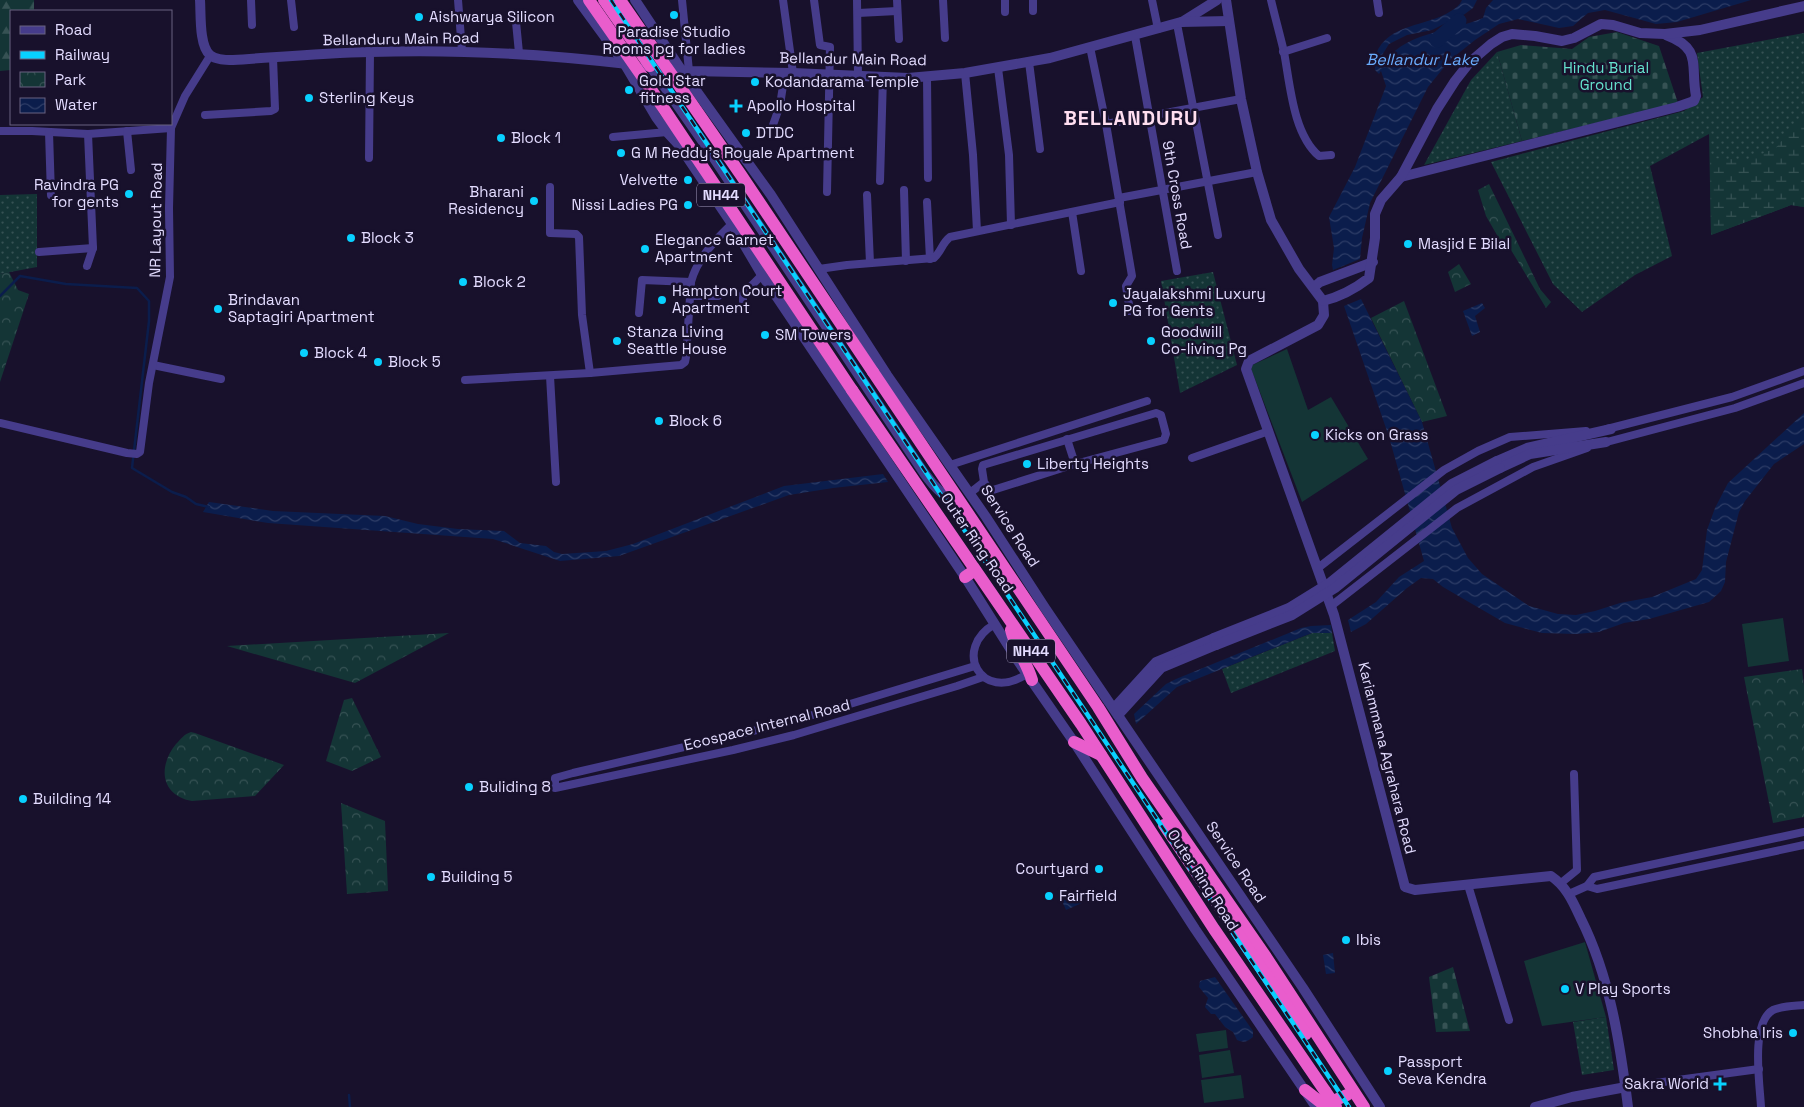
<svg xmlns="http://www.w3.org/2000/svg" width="1804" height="1107" font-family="'Space Grotesk',sans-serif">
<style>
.grass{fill:url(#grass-dots)}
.forest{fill:url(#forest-firs)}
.wetland{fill:url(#wetland-marsh)}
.cemetery{fill:url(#cemetery-stones)}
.park{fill:url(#park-crowns)}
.garden{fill:#143536}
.water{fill:url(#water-waves)}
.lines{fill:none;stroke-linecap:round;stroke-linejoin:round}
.stream{stroke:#0b1d4c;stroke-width:2.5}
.river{stroke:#0b1d4c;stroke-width:15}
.minor{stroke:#463c8b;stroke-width:8}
.tertiary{stroke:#463c8b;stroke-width:10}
.trunk{stroke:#e95dcc;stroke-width:12}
.rail-casing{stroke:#08d1ff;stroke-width:4.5}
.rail{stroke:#18112c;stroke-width:2.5;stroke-dasharray:8;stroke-linecap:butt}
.tertiary-bridge{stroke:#463c8b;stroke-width:10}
.trunk-bridge{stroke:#e95dcc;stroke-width:12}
.poi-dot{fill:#08d1ff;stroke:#18112c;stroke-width:2}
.labels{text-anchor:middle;stroke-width:5;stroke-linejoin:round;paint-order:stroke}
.shield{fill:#18112c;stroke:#a69fc0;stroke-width:1}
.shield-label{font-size:14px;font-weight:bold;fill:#e3dcff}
.poi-label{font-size:15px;fill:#e3dcff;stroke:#18112c;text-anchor:start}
.street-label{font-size:15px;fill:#e3dcff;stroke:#18112c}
.park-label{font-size:15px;fill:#65e2ce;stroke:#18112c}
.water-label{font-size:16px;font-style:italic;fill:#6aadff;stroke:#18112c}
.district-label{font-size:20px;font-weight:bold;letter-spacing:1px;fill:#ffdef0;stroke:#18112c}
</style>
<defs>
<pattern id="grass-dots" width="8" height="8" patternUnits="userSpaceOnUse" patternTransform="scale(1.25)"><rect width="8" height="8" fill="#143536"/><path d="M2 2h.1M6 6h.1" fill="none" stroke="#365254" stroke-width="1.8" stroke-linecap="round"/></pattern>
<pattern id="forest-firs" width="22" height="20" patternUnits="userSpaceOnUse" patternTransform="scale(1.25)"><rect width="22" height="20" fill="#143536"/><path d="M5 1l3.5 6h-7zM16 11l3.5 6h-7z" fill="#365254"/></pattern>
<pattern id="wetland-marsh" width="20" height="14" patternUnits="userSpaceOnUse" patternTransform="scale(1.25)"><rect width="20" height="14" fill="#143536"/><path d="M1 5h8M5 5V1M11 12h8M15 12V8" fill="none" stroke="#365254"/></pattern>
<pattern id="cemetery-stones" width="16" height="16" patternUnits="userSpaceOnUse" patternTransform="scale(1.25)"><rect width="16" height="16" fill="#143536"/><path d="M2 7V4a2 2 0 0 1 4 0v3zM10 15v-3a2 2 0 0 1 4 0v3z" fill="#365254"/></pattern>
<pattern id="park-crowns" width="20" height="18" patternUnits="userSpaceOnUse" patternTransform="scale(1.25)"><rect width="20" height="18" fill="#143536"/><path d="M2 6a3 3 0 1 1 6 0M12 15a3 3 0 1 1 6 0" fill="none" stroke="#365254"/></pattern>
<pattern id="water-waves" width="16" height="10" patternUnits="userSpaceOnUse" patternTransform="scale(1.25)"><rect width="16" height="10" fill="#0b1d4c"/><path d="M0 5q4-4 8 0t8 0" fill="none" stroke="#2e3d67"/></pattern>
</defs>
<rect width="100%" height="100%" fill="#18112c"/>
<g class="grass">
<path d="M 1804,33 L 1804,207 L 1791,205 L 1711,235 L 1709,134 L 1650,166 L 1672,256 L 1635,275 L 1582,312 L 1553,284 L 1491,162 L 1684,111 L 1703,97 L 1697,53 Z"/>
<path d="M 1497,52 L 1522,141 L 1424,165 L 1471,80 Z"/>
<path d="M 37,194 L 37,267 L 0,274 L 0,195 Z"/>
<path d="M 1213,272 L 1237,365 L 1180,393 L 1161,281 Z"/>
<path d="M 1312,633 L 1332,633 L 1335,651 L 1231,693 L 1222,669 Z"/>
<path d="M 1606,1017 L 1614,1070 L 1582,1075 L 1573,1022 Z"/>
</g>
<path class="forest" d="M 0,0 L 34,0 L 34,11 L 11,11 L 11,70 L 0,71 Z"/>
<path class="wetland" d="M 1804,119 L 1804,207 L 1791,205 L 1711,235 L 1710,158 L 1747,160 L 1776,148 L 1791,127 Z"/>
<g class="cemetery">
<path d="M 1617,32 L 1659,46 L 1678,103 L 1522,141 L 1497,52 L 1521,45 L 1572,49 L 1589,37 Z"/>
<path d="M 1453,967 L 1470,1031 L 1436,1032 L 1429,977 Z"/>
</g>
<g class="park">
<path d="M 1489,184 L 1540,289 L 1551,302 L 1546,308 L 1505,240 L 1501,242 L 1486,216 L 1478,190 Z"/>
<path d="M 1459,264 L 1471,284 L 1455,292 L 1448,272 Z"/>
<path d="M 9,272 L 18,290 L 29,294 L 0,382 L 0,274 Z"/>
<path d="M 1404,301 L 1447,416 L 1422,422 L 1371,318 Z"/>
<path d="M 449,633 L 355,683 L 227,646 Z"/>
<path d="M 1802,669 L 1804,686 L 1804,817 L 1773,823 L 1744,677 Z"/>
<path d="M 352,698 L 381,757 L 352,771 L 326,761 L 344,700 Z"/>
<path d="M 191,732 L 195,733 L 284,765 L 255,796 L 192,801 C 160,795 158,766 176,744 C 181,739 184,734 191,732 Z"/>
<path d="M 341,803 L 385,821 L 388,891 L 347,894 Z"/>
</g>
<g class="garden">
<path d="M 1287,349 L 1308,410 L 1331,397 L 1368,459 L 1302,502 L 1250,366 Z"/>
<path d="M 1783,618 L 1789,661 L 1748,667 L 1742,624 Z"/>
<path d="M 1585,942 L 1606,1017 L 1542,1026 L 1524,961 Z"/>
<path d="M 1226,1030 L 1228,1048 L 1199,1052 L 1196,1034 Z"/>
<path d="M 1230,1050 L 1234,1073 L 1202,1078 L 1199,1055 Z"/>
<path d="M 1241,1075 L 1244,1098 L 1204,1103 L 1201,1080 Z"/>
</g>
<g class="water">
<path d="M 1462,0 L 1477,0 L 1473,8 L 1454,22 L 1446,23 L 1432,30 L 1407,35 L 1389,44 L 1379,60 L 1382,67 C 1400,32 1450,32 1483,18 L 1486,8 L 1493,0 L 1751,0 L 1677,22 L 1656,24 L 1605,10 L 1588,13 L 1573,26 L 1559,28 L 1518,19 L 1499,24 L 1475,40 L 1450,60 L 1428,87 L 1370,203 L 1362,238 L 1360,259 L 1333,270 L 1332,265 L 1334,248 L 1329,217 L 1355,167 L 1386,86 L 1381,71 L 1379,74 L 1375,70 C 1375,65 1374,59 1376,54 C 1388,23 1427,27 1451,11 C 1456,8 1460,5 1462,0 Z"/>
<path d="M 1361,299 L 1422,422 L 1452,528 L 1468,558 L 1482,574 L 1529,606 L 1558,614 L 1576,615 L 1595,611 L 1620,603 L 1652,597 L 1696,579 L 1702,570 L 1707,530 L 1715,508 L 1728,483 L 1804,413 L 1804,444 L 1774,464 L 1745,501 L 1739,512 L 1726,562 L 1725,582 L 1721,591 L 1709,602 L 1649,619 L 1624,623 L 1599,632 L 1576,634 L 1542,633 L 1505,623 L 1443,587 L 1433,579 L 1421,578 L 1407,588 L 1366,624 L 1351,632 L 1348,620 L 1376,602 L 1399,577 L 1424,561 L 1389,437 L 1344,306 Z"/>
<path d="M 1482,303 L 1485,308 L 1475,316 L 1480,332 L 1472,336 L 1463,311 Z"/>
<path d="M 883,474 L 888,482 L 833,488 L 789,495 L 619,556 L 560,561 L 493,539 L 268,523 L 203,512 L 209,502 L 273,511 L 385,516 L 418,524 L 458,529 L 504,531 L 520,543 L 546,546 L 554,552 L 562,554 L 606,551 L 633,544 L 784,486 Z"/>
<path d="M 1331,625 L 1332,633 L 1312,633 L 1304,636 L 1177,687 L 1136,724 L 1134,714 L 1166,684 L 1176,679 L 1301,628 L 1311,626 Z"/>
<path d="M 1078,894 L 1082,903 L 1066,910 L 1062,901 Z"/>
<path d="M 1333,953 L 1335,973 L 1326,974 L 1323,955 Z"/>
<path d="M 1215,977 L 1253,1031 L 1253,1037 C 1247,1042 1244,1043 1237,1040 L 1233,1032 L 1225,1027 L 1215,1014 L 1211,1014 L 1205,1007 L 1208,998 L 1199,987 L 1200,981 Z"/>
</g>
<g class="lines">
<g class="stream">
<path d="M 1459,21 L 1462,15"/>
<path d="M 0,296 L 20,276 L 66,284 L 137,288 L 149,301 L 149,321 L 132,468 L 172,492 L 186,497 L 196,504 L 209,507"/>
<path d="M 349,1095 L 350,1107"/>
</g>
<path class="river" d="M 1437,40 L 1459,21"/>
<g class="minor">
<path d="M 251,0 L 252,25"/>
<path d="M 291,0 L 294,27"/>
<path d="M 458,0 L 462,51"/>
<path d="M 682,0 L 689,71"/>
<path d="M 783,0 L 793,73"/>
<path d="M 814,0 L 820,45 L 830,47 L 827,192"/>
<path d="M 857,0 L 858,75"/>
<path d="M 897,0 L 899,39"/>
<path d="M 943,0 L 945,38"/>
<path d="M 1005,0 L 1005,12"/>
<path d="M 1033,0 L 1033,11"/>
<path d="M 1152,0 L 1158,29"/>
<path d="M 1271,0 C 1275,17 1280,35 1284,52 C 1290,84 1293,134 1319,156 L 1331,155"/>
<path d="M 1377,0 L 1379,13"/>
<path d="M 858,13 L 897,11"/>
<path d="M 516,22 L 519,53"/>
<path d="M 1177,24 L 1218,235"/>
<path d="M 1135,36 L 1177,271"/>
<path d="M 1090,47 L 1106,124 L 1241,99"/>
<path d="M 1283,52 L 1327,38"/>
<path d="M 1029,62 L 1040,149"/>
<path d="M 998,68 L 1009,155 L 1011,225"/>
<path d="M 965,73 L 973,155 L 977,231"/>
<path d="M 927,77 L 928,178"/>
<path d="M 205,115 L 271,111 L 275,109 L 273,58"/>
<path d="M 1106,124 L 1132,276 L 1126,286 L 1130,311"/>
<path d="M 773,125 L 780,105 L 785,73"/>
<path d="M 0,131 L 32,131 L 88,134 L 171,128"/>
<path d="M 127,131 L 131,170"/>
<path d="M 49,132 L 51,195"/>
<path d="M 613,137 L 667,132"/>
<path d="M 369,158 L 370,52"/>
<path d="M 880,181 L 883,77"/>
<path d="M 550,187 L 550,233 L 576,234 L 579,237 L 582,315 L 590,373"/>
<path d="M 904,190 L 906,261"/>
<path d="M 867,195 L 870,263"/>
<path d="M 1119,198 L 1257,172"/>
<path d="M 927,202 L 930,259"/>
<path d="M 1072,212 L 1081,271"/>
<path d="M 39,252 L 93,248"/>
<path d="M 87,266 L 93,248 L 88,134"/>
<path d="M 819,269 L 847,265 L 934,258 C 941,252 942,243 950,237 L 1120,202"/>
<path d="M 691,296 L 718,296"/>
<path d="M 743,308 L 743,294 L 762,275"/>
<path d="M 639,313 L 642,280 L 691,282"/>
<path d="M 153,365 L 221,379"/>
<path d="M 550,376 L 556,482"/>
<path d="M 465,380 L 590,373 L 681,365 L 685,362 L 686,357 L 691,282 C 697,259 715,240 732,224"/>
<path d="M 0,423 L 127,453 L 137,454 L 140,452 L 149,383 L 170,277 L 169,208 L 171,128 L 185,96 L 210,56"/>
<path d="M 1607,429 L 1732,397 L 1804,371"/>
<path d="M 1067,439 L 1075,464"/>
<path d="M 1603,443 L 1735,408 L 1804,383"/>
<path d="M 1192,458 L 1269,431"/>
<path d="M 950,465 L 1147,401"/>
<path d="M 970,493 L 984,482 L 989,489 L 993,490 L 1075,464 L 1164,440 L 1166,434 L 1161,415 L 1156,413 L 983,465 L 982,469 L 984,482"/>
<path d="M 1318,568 L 1444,470 L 1478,451 L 1510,437 L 1586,431"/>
<path d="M 1331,606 L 1457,508 L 1533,467 L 1587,448"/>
<path d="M 995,624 C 952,648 980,704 1027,674"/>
<path d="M 975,666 L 827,711 L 770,727 L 573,773 L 555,778 L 555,788 L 733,750 L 794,735 L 957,686 L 983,677"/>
<path d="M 1561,883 L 1577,870 L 1574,774"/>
<path d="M 1468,885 L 1509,1020"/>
<path d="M 1587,886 L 1597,889 L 1804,845"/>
<path d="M 1569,894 L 1587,886 L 1594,877 L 1804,832"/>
<path d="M 1626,1087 L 1759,1069"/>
<path d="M 1761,1107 C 1760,1085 1750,1023 1773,1010 C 1782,1006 1794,1006 1804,1005"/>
</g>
<g class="tertiary">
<path d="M 200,0 C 201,14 199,46 210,55 C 216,60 226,60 233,60 C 279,57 324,53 370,52 C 456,49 542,54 628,64"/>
<path d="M 578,0 L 624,63 L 656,117 L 667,132 L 679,145 L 732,224 L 762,275 L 965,577 L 1018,661 L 1074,742 L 1195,929 L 1316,1107"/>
<path d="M 635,0 L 682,71 L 771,195 L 887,375 L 986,517 L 1045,608 L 1303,988 L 1380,1107"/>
<path d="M 1226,0 L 1241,99 L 1257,172 L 1271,220 L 1299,269 L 1323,301 L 1324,315 L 1318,325 L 1249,361 L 1246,369 L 1334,615 L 1405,887 L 1415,890 L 1551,876 C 1567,887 1573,902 1581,919 C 1610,977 1620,1043 1628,1107"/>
<path d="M 1182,22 L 1217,0"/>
<path d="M 645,66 L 689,71 L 793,73 L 908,78 L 965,73 L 1050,58 L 1181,22 L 1229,21"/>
<path d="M 650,66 L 703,142 L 924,473 C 936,490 948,499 965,510"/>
<path d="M 1401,177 L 1677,107 L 1694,101 L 1696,96 C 1690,65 1703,49 1666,35"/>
<path d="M 1314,287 L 1320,282 L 1373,262"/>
<path d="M 1323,301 C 1339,297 1356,288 1369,278 L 1375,238 L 1375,214 L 1381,200 L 1401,177 L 1437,109 L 1455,81 L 1470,62 L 1491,44 L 1502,37 L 1512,34 L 1535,36 L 1562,41 L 1574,38 L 1601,24 L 1613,25 L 1640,33 L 1665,34 L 1700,30 L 1804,6"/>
<path d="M 1497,461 L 1527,448 L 1611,429"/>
<path d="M 1500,468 L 1530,454 L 1606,442"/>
<path d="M 1114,708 L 1156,662 L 1214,638"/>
<path d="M 1118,715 L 1161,668 L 1216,645"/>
<path d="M 1535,1107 L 1572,1097 L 1626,1087"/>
</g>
<g class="trunk">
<path d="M 604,0 L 650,66"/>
<path d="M 873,372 L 1098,707 L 1142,778 L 1266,957 L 1364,1107"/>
<path d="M 852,390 L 1081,724 L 1214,929 L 1325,1091"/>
<path d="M 965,577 L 975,570"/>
<path d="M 1011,630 C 1015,647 1027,663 1032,680"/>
<path d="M 1074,742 L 1101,755"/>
<path d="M 1164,825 L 1306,1034"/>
<path d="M 1305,1090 L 1324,1105 L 1347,1095"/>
</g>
<g class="rail-casing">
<path id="rail" d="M 611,0 L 1349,1107"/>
</g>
<use href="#rail" class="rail"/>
<g class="tertiary-bridge">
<path d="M 1214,638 L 1289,608 L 1331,582 L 1452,484 L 1497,461"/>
<path d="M 1216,645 L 1292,615 L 1335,588 L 1456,490 L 1500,468"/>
</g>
<g class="trunk-bridge">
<path d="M 589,0 L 644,79 L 852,390"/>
<path d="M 620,0 L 741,175 L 873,372"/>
<path d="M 1325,1091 L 1336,1107"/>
</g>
</g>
<g class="poi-dot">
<circle cx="674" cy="15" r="5"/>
<circle cx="419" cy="17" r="5"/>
<circle cx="755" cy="82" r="5"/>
<circle cx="629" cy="90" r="5"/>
<circle cx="309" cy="98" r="5"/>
<path d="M733.5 98.5h5v5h5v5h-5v5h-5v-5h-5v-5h5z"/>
<circle cx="746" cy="133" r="5"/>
<circle cx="501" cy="138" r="5"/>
<circle cx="621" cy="153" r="5"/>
<circle cx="688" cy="180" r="5"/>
<circle cx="129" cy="194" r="5"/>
<circle cx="534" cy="201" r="5"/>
<circle cx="688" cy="205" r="5"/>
<circle cx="351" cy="238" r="5"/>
<circle cx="1408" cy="244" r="5"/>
<circle cx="645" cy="249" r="5"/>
<circle cx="463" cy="282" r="5"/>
<circle cx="662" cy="300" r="5"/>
<circle cx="1113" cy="303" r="5"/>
<circle cx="218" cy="309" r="5"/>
<circle cx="765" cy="335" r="5"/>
<circle cx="617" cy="341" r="5"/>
<circle cx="1151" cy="341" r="5"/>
<circle cx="304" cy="353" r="5"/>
<circle cx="378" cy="362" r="5"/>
<circle cx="659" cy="421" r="5"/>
<circle cx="1315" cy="435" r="5"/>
<circle cx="1027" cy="464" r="5"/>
<circle cx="469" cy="787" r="5"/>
<circle cx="23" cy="799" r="5"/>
<circle cx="1099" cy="869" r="5"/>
<circle cx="431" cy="877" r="5"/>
<circle cx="1049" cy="896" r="5"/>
<circle cx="1346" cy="940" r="5"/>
<circle cx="1565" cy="989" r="5"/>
<circle cx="1793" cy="1033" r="5"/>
<circle cx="1388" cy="1071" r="5"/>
<path d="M1717.5 1076.5h5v5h5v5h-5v5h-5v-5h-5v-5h5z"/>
</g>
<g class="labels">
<g class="shield">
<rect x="697" y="183.5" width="48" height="23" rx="4"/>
<rect x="1007" y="639.5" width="48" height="23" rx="4"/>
</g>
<g class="shield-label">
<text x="721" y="200">NH44</text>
<text x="1031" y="656">NH44</text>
</g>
<g class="poi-label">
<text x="429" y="22">Aishwarya Silicon</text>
<text x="674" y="37" text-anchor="middle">Paradise Studio<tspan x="674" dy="17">Rooms pg for ladies</tspan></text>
<text x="639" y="86">Gold Star<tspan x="639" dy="17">fitness</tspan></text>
<text x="765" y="87">Kodandarama Temple</text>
<text x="319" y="103">Sterling Keys</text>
<text x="747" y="111">Apollo Hospital</text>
<text x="756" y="138">DTDC</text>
<text x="511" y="143">Block 1</text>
<text x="631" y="158">G M Reddy's Royale Apartment</text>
<text x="678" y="185" text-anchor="end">Velvette</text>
<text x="119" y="190" text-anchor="end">Ravindra PG<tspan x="119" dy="17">for gents</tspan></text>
<text x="524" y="197" text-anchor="end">Bharani<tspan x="524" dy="17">Residency</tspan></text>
<text x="678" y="210" text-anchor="end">Nissi Ladies PG</text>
<text x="361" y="243">Block 3</text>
<text x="655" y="245">Elegance Garnet<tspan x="655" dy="17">Apartment</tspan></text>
<text x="1418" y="249">Masjid E Bilal</text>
<text x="473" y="287">Block 2</text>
<text x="672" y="296">Hampton Court<tspan x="672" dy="17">Apartment</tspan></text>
<text x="1123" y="299">Jayalakshmi Luxury<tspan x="1123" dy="17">PG for Gents</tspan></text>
<text x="228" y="305">Brindavan<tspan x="228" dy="17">Saptagiri Apartment</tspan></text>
<text x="627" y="337">Stanza Living<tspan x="627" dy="17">Seattle House</tspan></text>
<text x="1161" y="337">Goodwill<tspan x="1161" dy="17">Co-living Pg</tspan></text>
<text x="775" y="340">SM Towers</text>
<text x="314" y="358">Block 4</text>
<text x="388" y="367">Block 5</text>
<text x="669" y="426">Block 6</text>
<text x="1325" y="440">Kicks on Grass</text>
<text x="1037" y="469">Liberty Heights</text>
<text x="479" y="792">Buliding 8</text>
<text x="33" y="804">Building 14</text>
<text x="1089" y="874" text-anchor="end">Courtyard</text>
<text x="441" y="882">Building 5</text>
<text x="1059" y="901">Fairfield</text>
<text x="1356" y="945">Ibis</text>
<text x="1575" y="994">V Play Sports</text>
<text x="1783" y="1038" text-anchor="end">Shobha Iris</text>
<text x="1398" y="1067">Passport<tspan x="1398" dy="17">Seva Kendra</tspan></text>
<text x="1709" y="1089" text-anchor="end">Sakra World</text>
</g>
<g class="street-label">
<text transform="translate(401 39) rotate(-1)" y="5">Bellanduru Main Road</text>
<text transform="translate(853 59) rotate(1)" y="5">Bellandur Main Road</text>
<text transform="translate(1177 195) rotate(80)" y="5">9th Cross Road</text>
<text transform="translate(156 220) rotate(-89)" y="5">NR Layout Road</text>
<text transform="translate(1010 526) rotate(57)" y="5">Service Road</text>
<text transform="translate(977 543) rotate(56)" y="5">Outer Ring Road</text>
<text transform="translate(767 725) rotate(-14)" y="5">Ecospace Internal Road</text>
<text transform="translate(1387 758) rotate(76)" y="5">Kariammana Agrahara Road</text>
<text transform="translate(1236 862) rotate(56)" y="5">Service Road</text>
<text transform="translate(1203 880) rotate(57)" y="5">Outer Ring Road</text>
</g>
<g class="park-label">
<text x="1606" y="73">Hindu Burial<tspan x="1606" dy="17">Ground</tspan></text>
</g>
<g class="water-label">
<text x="1422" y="65">Bellandur Lake</text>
</g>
<g class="district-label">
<text x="1131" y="125">BELLANDURU</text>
</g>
</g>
<rect x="10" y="10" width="162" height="115" fill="#18112c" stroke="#696280"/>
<rect x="20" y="26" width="25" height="8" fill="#463c8b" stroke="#696280"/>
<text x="55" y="35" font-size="15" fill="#e3dcff">Road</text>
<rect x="20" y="51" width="25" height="8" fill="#08d1ff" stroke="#696280"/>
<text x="55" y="60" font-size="15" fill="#e3dcff">Railway</text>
<rect x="20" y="72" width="25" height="15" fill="url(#park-crowns)" stroke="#696280"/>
<text x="55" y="85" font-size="15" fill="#e3dcff">Park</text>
<rect x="20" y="98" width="25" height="15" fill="url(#water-waves)" stroke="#696280"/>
<text x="55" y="110" font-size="15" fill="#e3dcff">Water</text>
</svg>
